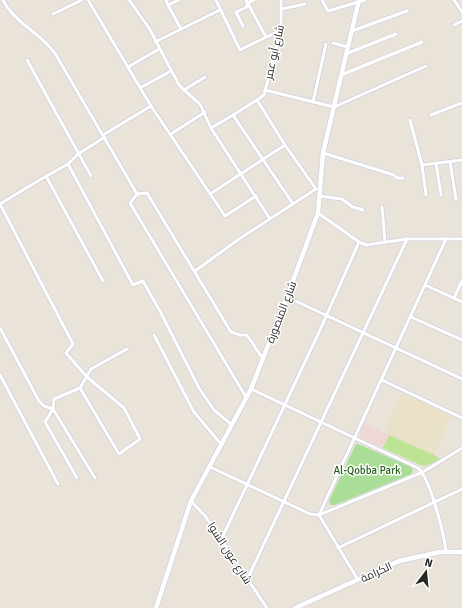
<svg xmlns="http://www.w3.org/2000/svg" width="462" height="608" font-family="Signika,Cairo,sans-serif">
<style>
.education{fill:#eae2c8}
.medical{fill:#f0d6d6}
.green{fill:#aadd97}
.pitch{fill:#bce493}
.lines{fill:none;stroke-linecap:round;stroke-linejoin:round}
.street-casing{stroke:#ced0df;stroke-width:4.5}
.secondary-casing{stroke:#ced0df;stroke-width:6}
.street{stroke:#fff;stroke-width:3}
.secondary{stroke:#fff;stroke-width:4.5}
.labels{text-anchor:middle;stroke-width:3;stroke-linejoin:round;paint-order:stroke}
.street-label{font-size:11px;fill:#272727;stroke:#fff}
.park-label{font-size:11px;fill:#255e1c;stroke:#fff}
</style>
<rect width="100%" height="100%" fill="#e9e3d9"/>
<path class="education" d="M 403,393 L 451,416 L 434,455 L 384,432 Z"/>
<path class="medical" d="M 364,423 L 389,435 L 383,448 L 361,438 L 360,434 Z"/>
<path class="green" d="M 356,444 L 358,444 L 411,467 L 413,471 L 411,474 L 335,505 L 330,505 L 329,501 Z"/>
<path class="pitch" d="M 389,435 L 434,455 L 440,459 L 426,466 L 423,466 L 383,448 Z"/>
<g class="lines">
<g class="street-casing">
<g id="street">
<path d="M 3,0 C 15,24 42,33 56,55 L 137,194 L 130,203 L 246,397"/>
<path d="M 88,0 L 151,106 L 225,216 L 256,196"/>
<path d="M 129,0 L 149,28 L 179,85 L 184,90 L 205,77"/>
<path d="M 166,0 L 168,5 L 179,0"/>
<path d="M 216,0 L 240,50 L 281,30"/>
<path d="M 246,0 L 266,37"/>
<path d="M 322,0 L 328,11 L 365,0"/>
<path d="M 454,0 L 462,12"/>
<path d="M 168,5 L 181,29"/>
<path d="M 282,9 L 305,4"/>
<path d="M 53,14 L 82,0"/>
<path d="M 454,25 L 462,21"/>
<path d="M 243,26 L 236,12 L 247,7 L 247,3 L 254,0"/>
<path d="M 352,31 L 407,11"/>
<path d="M 155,42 L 220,10"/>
<path d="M 333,43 L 348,47"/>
<path d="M 348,53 L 396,34"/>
<path d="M 27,60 L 91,176"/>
<path d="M 128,67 L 159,49"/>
<path d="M 341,75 L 422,42"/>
<path d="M 140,88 L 171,71"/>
<path d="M 184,90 L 200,104 L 211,128 L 270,219"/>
<path d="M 265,90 L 334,107 L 426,66"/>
<path d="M 257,100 L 264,95 L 281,30 L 281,0"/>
<path d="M 313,102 L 326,44"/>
<path d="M 431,115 L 462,103"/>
<path d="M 410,120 L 422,165 L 462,160"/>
<path d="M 211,128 L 233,115"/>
<path d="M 171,134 L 205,112"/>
<path d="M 103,135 L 151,106"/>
<path d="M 323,153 L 394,175 L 397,178 L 403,178"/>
<path d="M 450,162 L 456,199"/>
<path d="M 436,163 L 441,195"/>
<path d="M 68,164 L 133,285 L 143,281 L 162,315 L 199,388 L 214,410 L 232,425"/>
<path d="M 422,165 L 426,195"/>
<path d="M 46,176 L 103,281"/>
<path d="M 137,194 L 147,193 L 231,332 L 240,335 L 247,335 L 263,359"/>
<path d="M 210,194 L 285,145"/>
<path d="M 319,196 L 342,199 L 353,207 L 363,210"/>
<path d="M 0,204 L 73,344 L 66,353 L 86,376 L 124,408 L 140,439 L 119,454 L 80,388"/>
<path d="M 0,204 L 36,182 L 68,164 L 78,154 L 105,137"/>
<path d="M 293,204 L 233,115 L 257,100 L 285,145 L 316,189"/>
<path d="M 382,207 L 385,242"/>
<path d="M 318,213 L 359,242 L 366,245 L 407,239 L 462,239"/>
<path d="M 195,271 L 239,239 L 316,189"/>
<path d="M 425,285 L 462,302"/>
<path d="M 287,297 L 462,379"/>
<path d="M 454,298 L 462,281"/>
<path d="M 411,317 L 462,340"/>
<path d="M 0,328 L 39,401 L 44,406 L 53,409 L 95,478"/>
<path d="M 154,335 L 194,412 L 220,443"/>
<path d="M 0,375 L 58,484"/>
<path d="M 382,380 L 462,418"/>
<path d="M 251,389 L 418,468 C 430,478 444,534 446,551"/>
<path d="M 210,467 L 310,514 L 319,515 L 423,472 L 462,448"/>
<path d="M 77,478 L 45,422 L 53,409 L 54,399 L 80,388 L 91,369 L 127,349"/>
<path d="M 191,501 L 206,517 L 267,608"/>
<path d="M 319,515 L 446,239"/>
<path d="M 319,515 L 358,580"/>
<path d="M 221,540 L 320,330 L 359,242"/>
<path d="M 338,548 L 462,489"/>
<path d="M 247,580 L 407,239"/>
</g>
</g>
<g class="secondary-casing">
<g id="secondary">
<path d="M 156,608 L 191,501 L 251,389 L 287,297 L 318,213 L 323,153 L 359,0"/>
<path d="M 295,608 L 399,561 L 440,552 L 462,552"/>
</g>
</g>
<use href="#street" class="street"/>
<use href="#secondary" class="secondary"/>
</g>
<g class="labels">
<g class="street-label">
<text transform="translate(274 52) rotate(-77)" y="4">شارع أبو عمر</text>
<text transform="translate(281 312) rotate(-69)" y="4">شارع المنصورة</text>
<text transform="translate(230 553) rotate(57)" y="4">شارع عون الشوا</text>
<text transform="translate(376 572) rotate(-25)" y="4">الكرامة</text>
</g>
<g class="park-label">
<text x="367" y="474">Al-Qobba Park</text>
</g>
</g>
<g transform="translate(426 572) rotate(16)" stroke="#ffffff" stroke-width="3" paint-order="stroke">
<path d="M0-3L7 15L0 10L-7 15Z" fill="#272727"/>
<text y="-6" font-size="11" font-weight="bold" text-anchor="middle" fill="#272727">N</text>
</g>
</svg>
